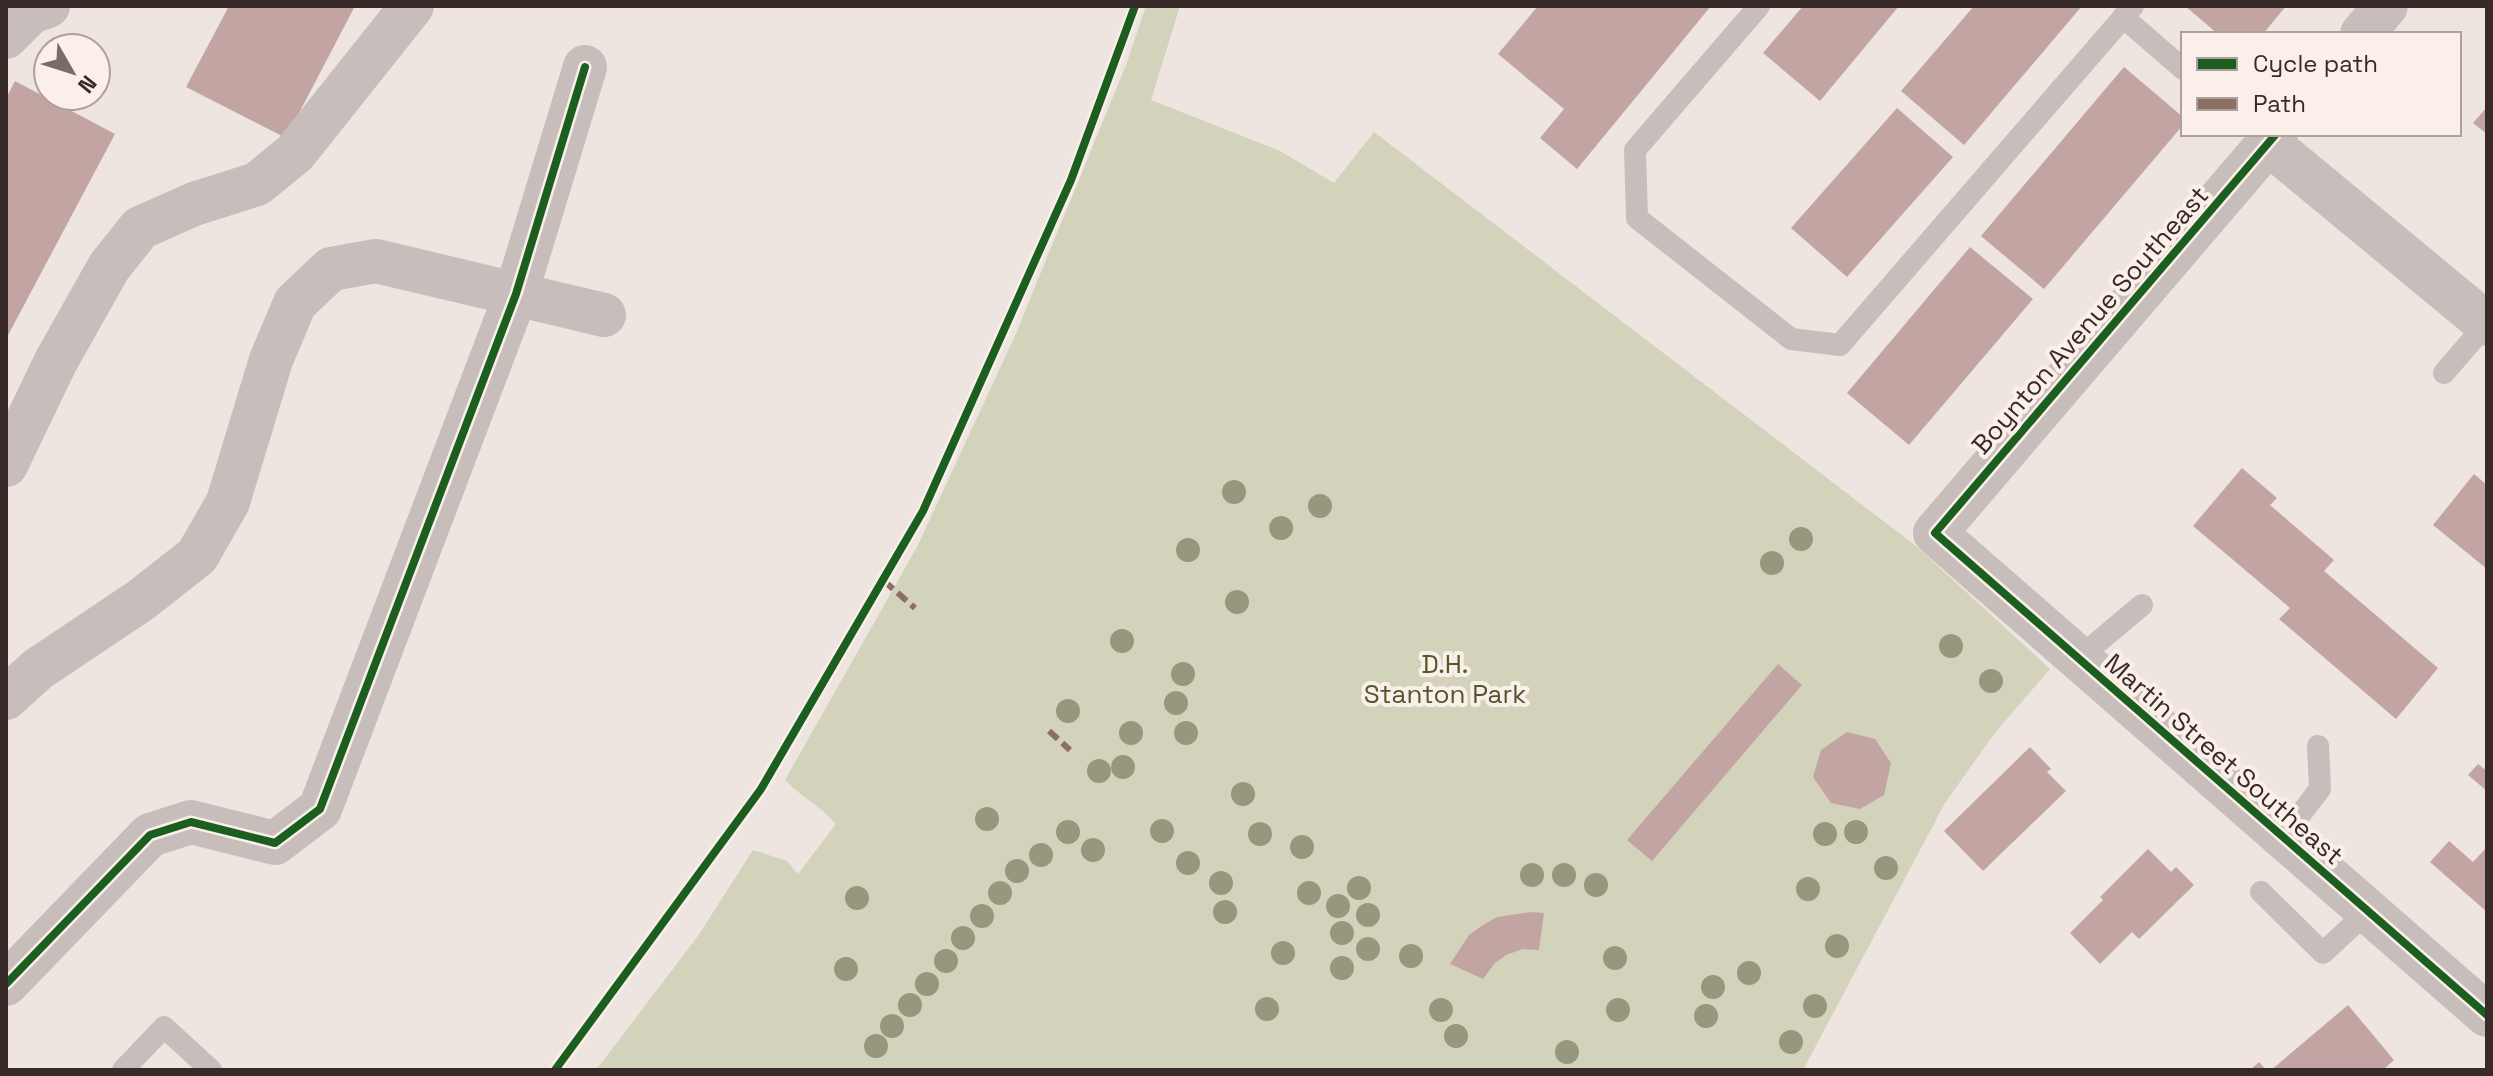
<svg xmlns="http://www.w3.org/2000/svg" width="2493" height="1076" font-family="'Space Grotesk',sans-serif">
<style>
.green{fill:#d3d2bb}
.building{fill:#c2a5a2}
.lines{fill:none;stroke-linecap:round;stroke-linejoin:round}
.service{stroke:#c7bebb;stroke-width:22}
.minor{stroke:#c7bebb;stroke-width:44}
.quiet{stroke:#8d6e63;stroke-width:6;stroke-dasharray:12 6;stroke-linecap:butt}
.cycleway-casing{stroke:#faefe9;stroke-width:13}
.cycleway{stroke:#1b5e20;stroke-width:8}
.tree{fill:#97977d}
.labels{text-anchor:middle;stroke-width:8;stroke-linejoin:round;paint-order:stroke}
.street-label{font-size:26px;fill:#382a28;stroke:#faefe9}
.park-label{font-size:26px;fill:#50572b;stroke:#faefe9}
</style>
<rect width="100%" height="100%" fill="#eee5e1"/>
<path class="green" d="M 1146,6 L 1180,6 L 1151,100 L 1280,151 L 1334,183 L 1374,132 L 1916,546 L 2050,669 L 1994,734 L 1945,803 L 1803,1070 L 596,1070 L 698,936 L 753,850 L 787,861 L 798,874 L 836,824 C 821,806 801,797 785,780 L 917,547 L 1014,338 L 1126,65 Z"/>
<g class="building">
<path d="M 229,6 L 355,6 L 286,138 L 186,87 Z"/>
<path d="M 1538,6 L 1711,6 L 1577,169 L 1540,138 L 1564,109 L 1498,54 Z"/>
<path d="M 1803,6 L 1899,6 L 1820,101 L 1763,53 Z"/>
<path d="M 1974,6 L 2082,6 L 1964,145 L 1901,91 Z"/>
<path d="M 2185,6 L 2286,6 L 2263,34 L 2218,34 Z"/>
<path d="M 2124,67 L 2183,117 L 2183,125 L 2044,289 L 1981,236 Z"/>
<path d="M 15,81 L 115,134 L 6,339 L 6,98 Z"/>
<path d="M 2487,107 L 2487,134 L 2473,123 Z"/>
<path d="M 1897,108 L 1953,157 L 1847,277 L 1791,228 Z"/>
<path d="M 1970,247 L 2033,299 L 1909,445 L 1847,393 Z"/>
<path d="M 2242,468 L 2277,498 L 2270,505 L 2334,560 L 2324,571 L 2438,668 L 2396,719 L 2279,619 L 2290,608 L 2193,526 Z"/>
<path d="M 2474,474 L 2487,485 L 2487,569 L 2433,525 Z"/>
<path d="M 1778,664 L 1802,685 L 1652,861 L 1627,840 Z"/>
<path d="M 1847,732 L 1875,739 L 1891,763 L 1884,795 L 1860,809 L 1831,803 L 1813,777 L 1821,750 Z"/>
<path d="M 2030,747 L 2051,769 L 2047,772 L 2066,791 L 1983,871 L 1944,831 Z"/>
<path d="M 2478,764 L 2487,771 L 2487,791 L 2468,775 Z"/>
<path d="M 2449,841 L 2473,862 L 2487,847 L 2487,912 L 2430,862 Z"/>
<path d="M 2148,849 L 2171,872 L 2176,867 L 2194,885 L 2139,939 L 2132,932 L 2100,964 L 2070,933 L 2103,900 L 2100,897 Z"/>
<path d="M 1532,912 L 1544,913 L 1539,950 L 1523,949 L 1506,955 L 1495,963 L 1483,979 L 1450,964 L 1469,935 L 1483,925 L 1497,917 Z"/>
<path d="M 2348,1005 L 2394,1060 L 2383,1070 L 2271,1070 Z"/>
<path d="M 2259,1062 L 2266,1070 L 2250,1070 Z"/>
</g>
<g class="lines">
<g class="service">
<path d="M 1759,6 L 1635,150 L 1637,218 L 1791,339 L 1840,345 L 2133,6"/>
<path d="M 2123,17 L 2183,69"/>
<path d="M 2444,373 L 2487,323"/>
<path d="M 2079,658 L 2142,605"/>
<path d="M 2283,837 L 2320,789 L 2318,746"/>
<path d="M 2261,892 L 2323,953 L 2368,911"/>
<path d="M 123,1070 L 164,1027 L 211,1070"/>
</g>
<g class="minor">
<path d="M 2362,34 L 2386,6"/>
<path d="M 6,37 L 31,12 L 48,6"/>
<path d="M 2276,134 L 1935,533 L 2487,1015"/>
<path d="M 2268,143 L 2487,324"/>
<path d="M 6,465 L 56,361 L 109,267 L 140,228 L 194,204 L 257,184 L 295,153 L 412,6"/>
<path d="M 6,698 L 38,669 L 141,600 L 197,556 L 228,502 L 271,360 L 295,303 L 331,269 L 376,261 L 604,315"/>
<path d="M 6,984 L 150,835 L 191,822 L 275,843 L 320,809 L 516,294 L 585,67"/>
</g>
<g class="quiet">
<path d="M 884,581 L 915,608"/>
<path d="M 1049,731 L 1070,750"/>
</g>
<g class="cycleway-casing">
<g id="cycleway">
<path d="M 2276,134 L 1935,533 L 2487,1015"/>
<path d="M 6,984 L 150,835 L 191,822 L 275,843 L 320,809 L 516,294 L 585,67"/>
<path d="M 555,1070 L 761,789 L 923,511 L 1071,180 L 1135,6"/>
</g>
</g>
<use href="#cycleway" class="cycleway"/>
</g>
<g class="tree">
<circle cx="1234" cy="492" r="12"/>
<circle cx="1320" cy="506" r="12"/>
<circle cx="1281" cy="528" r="12"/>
<circle cx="1801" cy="539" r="12"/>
<circle cx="1188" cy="550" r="12"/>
<circle cx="1772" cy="563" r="12"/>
<circle cx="1237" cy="602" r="12"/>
<circle cx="1122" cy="641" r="12"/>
<circle cx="1951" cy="646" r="12"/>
<circle cx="1183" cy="674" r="12"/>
<circle cx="1991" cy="681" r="12"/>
<circle cx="1176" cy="703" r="12"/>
<circle cx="1068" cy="711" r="12"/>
<circle cx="1131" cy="733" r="12"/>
<circle cx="1186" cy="733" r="12"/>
<circle cx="1123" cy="767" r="12"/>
<circle cx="1099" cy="771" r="12"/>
<circle cx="1243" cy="794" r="12"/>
<circle cx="987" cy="819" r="12"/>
<circle cx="1162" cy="831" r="12"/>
<circle cx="1068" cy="832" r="12"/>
<circle cx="1856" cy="832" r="12"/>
<circle cx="1260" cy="834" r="12"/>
<circle cx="1825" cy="834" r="12"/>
<circle cx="1302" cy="847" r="12"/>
<circle cx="1093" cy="850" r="12"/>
<circle cx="1041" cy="855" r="12"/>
<circle cx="1188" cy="863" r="12"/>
<circle cx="1886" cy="868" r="12"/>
<circle cx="1017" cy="871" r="12"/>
<circle cx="1532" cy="875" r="12"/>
<circle cx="1564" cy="875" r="12"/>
<circle cx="1221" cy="883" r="12"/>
<circle cx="1596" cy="885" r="12"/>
<circle cx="1359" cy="888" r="12"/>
<circle cx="1808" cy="889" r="12"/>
<circle cx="1000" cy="893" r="12"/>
<circle cx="1309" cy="893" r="12"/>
<circle cx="857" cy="898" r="12"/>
<circle cx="1338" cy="906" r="12"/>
<circle cx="1225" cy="912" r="12"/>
<circle cx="1368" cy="915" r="12"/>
<circle cx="982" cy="916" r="12"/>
<circle cx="1342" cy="933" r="12"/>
<circle cx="963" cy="938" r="12"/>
<circle cx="1837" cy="946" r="12"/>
<circle cx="1368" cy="949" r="12"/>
<circle cx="1283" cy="953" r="12"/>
<circle cx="1411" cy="956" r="12"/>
<circle cx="1615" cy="958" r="12"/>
<circle cx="946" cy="961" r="12"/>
<circle cx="1342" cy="968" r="12"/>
<circle cx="846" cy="969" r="12"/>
<circle cx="1749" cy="973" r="12"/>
<circle cx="927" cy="984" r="12"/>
<circle cx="1713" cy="987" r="12"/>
<circle cx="910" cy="1005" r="12"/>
<circle cx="1815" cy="1006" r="12"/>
<circle cx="1267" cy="1009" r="12"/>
<circle cx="1441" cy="1010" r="12"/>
<circle cx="1618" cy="1010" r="12"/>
<circle cx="1706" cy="1016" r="12"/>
<circle cx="892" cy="1026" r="12"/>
<circle cx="1456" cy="1036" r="12"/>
<circle cx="1791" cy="1042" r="12"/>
<circle cx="876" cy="1046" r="12"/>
<circle cx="1567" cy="1052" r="12"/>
</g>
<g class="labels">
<g class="street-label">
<text transform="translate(2090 320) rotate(-49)" y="9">Boynton Avenue Southeast</text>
<text transform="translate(2224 759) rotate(41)" y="9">Martin Street Southeast</text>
</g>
<g class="park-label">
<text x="1445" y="673">D.H.<tspan x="1445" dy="30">Stanton Park</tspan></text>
</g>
</g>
<rect width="2493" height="1076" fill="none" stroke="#382a28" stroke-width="16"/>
<rect x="2181" y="32" width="280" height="104" fill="#faefe9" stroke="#aca09c" stroke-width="2"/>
<rect x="2197" y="58" width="40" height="12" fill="#1b5e20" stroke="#aca09c" stroke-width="2"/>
<text x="2253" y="72" font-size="24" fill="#382a28">Cycle path</text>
<rect x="2197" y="98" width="40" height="12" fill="#8d6e63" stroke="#aca09c" stroke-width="2"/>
<text x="2253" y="112" font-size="24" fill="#382a28">Path</text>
<g transform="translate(72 72) rotate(129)"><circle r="38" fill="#faefe9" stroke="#aca09c" stroke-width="2"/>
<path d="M0-6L14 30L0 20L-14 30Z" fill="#786b69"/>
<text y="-12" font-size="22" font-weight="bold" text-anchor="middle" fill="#382a28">N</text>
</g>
</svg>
